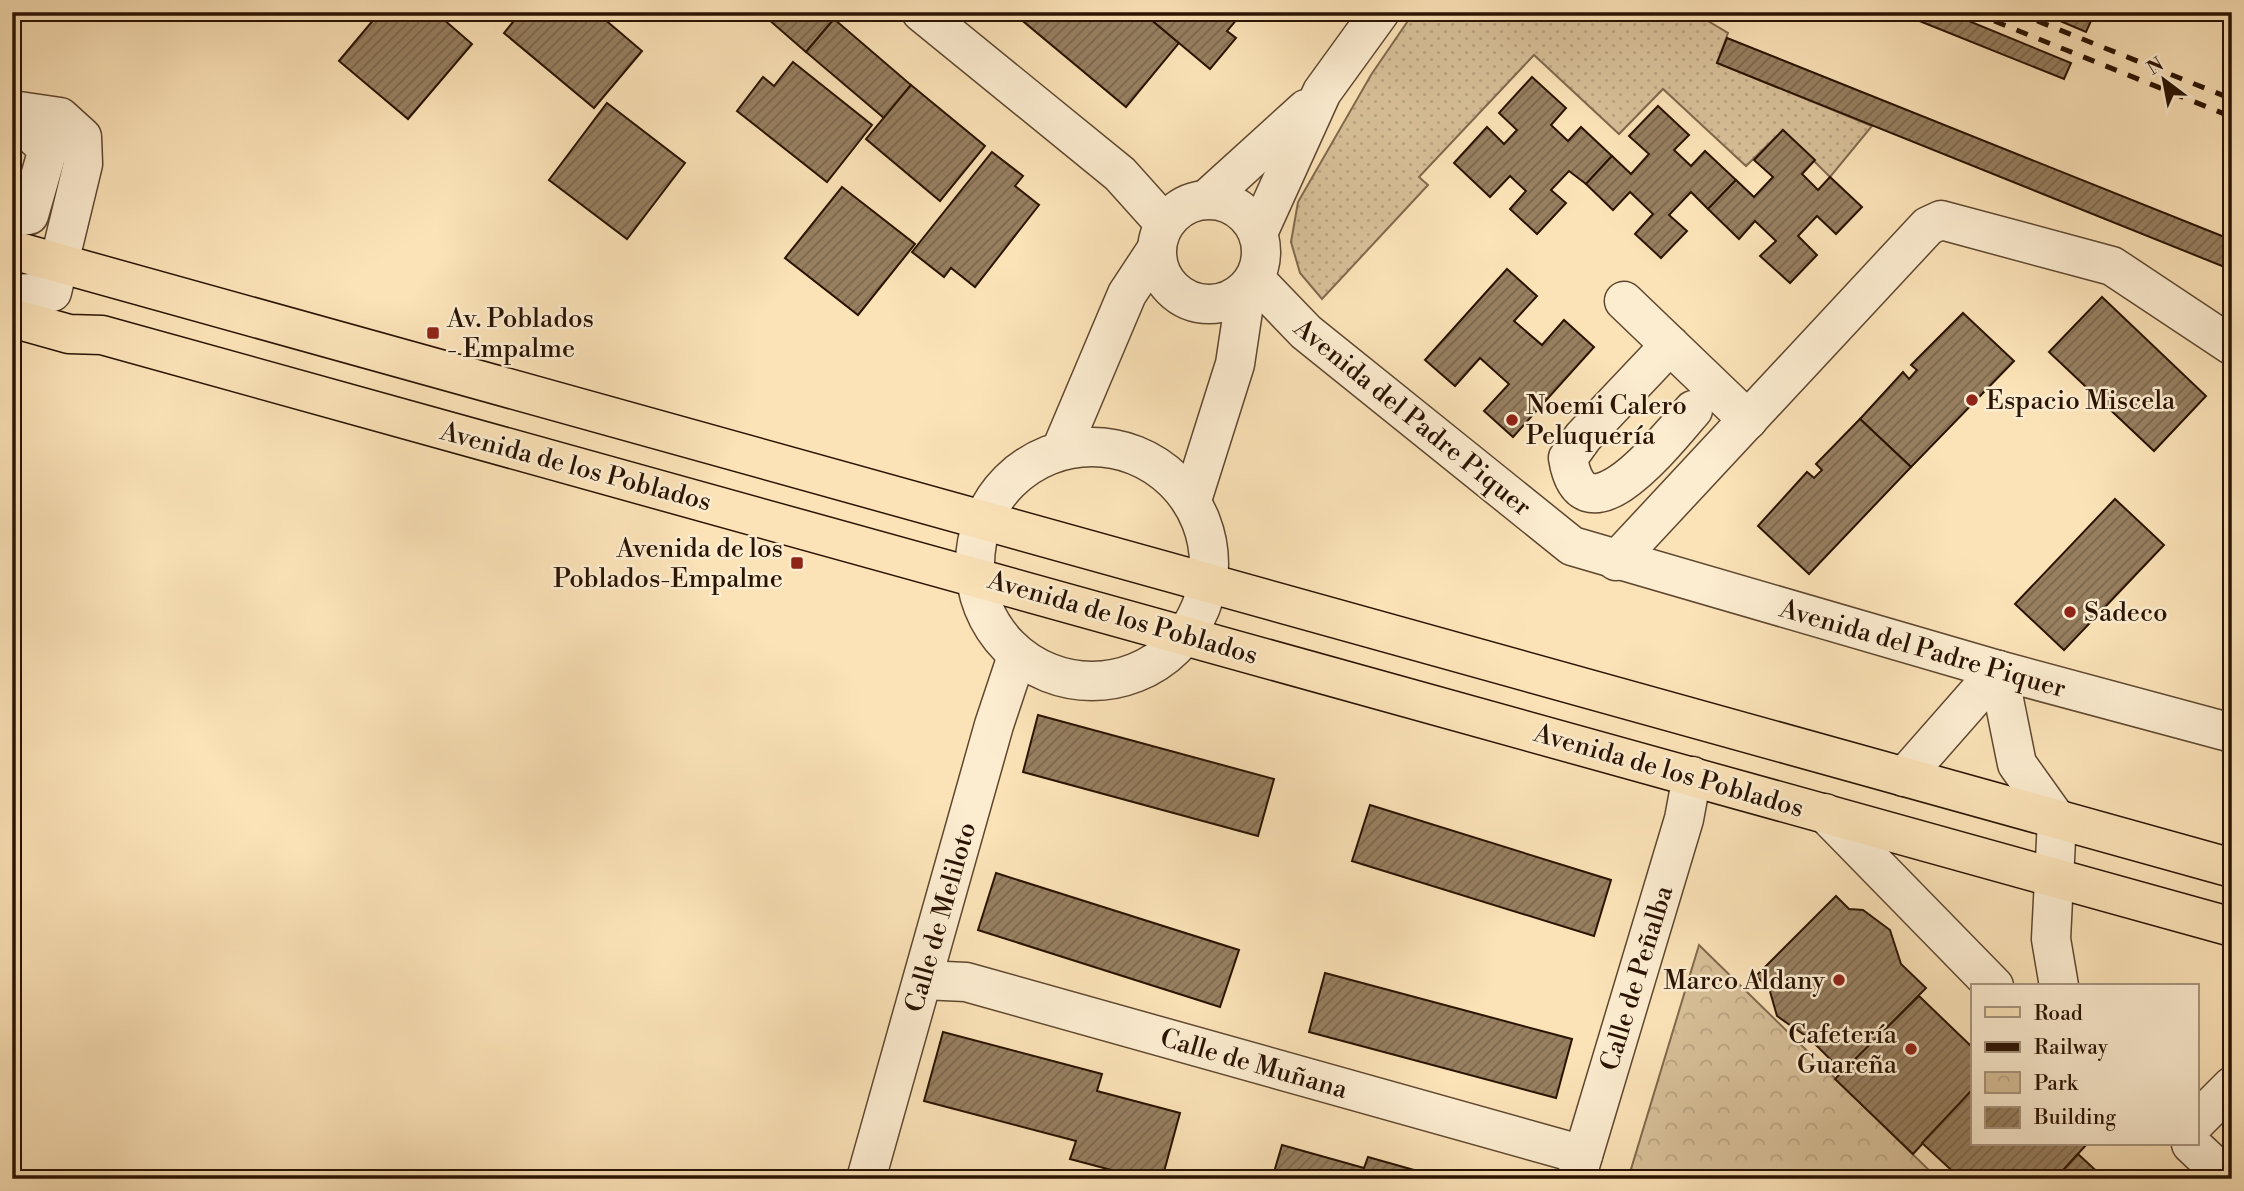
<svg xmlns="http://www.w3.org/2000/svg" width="2244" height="1191" font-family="'Libre Bodoni',serif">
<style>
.grass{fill:url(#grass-dots);stroke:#80694d;stroke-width:2}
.park{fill:url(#park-crowns);stroke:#80694d;stroke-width:2}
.building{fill:url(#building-hatch);stroke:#2a1302;stroke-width:2}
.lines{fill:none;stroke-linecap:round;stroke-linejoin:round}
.minor-casing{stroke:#5e472f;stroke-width:41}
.major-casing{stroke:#2a1302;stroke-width:41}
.minor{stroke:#fcecd0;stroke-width:38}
.major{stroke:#fbe2b7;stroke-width:38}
.rail{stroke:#2a1302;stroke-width:5;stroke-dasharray:12 12;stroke-linecap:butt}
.poi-dot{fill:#8f2418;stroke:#fcecd0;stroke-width:2.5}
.labels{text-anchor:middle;stroke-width:5;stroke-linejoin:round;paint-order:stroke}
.poi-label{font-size:26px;fill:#2a1302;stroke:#fcecd0;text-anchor:start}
.street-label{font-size:26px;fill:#2a1302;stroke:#fcecd0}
</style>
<defs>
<pattern id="grass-dots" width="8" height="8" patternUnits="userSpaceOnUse" patternTransform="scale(1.75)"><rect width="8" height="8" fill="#d7bf98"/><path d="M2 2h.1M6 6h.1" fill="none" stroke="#b9a381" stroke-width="1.8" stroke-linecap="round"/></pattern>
<pattern id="park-crowns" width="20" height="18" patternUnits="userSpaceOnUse" patternTransform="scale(1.75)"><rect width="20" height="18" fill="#d7bf98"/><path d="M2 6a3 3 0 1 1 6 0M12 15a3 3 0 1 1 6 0" fill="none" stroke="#b9a381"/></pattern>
<pattern id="building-hatch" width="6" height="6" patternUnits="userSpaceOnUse" patternTransform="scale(1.75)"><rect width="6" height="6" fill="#977f60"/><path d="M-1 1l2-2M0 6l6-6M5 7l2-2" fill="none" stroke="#7b674d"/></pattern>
</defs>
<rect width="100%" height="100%" fill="#fbe2b7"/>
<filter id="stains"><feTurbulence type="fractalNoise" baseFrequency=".00286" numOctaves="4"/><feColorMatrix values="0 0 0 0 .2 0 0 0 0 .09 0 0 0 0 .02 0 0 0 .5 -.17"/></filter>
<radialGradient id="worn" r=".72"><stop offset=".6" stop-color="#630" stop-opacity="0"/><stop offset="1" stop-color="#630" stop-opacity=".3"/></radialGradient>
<path class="grass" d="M 1414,12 L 1693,12 L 1728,33 L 1717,63 L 1872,126 L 1830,177 L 1783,130 L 1746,166 L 1663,89 L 1619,134 L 1534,55 L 1419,177 L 1428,185 L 1322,299 L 1300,273 L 1291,242 L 1298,202 L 1371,75 Z"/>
<path class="park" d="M 1699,945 L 1938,1179 L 1628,1179 Z"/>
<g class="building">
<path d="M 380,12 L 435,12 L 472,44 L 408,119 L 339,61 Z"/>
<path d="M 521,12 L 596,12 L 642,51 L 594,108 L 504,33 Z"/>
<path d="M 760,12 L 826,12 L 834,19 L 806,52 Z"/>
<path d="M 1012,12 L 1142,12 L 1179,43 L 1126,107 Z"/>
<path d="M 1142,12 L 1243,12 L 1227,31 L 1236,38 L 1210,69 Z"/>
<path d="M 1897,12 L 1947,12 L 2071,63 L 2064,79 Z"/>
<path d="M 2039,12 L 2095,12 L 2086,32 Z"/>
<path d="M 834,19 L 911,85 L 884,118 L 806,52 Z"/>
<path d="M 1727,38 L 2232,240 L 2232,270 L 1717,63 Z"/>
<path d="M 793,62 L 872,125 L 827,182 L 737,111 L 763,77 L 774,86 Z"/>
<path d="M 1532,77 L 1566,108 L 1551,125 L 1568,141 L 1581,127 L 1612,156 L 1586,184 L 1569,171 L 1551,190 L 1566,203 L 1537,234 L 1510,209 L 1526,191 L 1510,176 L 1490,197 L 1454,163 L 1487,127 L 1504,144 L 1517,130 L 1499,113 Z"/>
<path d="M 911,85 L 985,146 L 940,201 L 866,139 Z"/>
<path d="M 607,103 L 685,163 L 627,239 L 549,180 Z"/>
<path d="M 1658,106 L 1689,135 L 1674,150 L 1691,166 L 1705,151 L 1736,180 L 1708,209 L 1691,192 L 1669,215 L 1687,231 L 1661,258 L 1635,234 L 1653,214 L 1630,192 L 1613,210 L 1586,184 L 1612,156 L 1631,174 L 1649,154 L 1629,136 Z"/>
<path d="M 1783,130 L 1815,160 L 1802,174 L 1818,190 L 1830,177 L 1862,207 L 1836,234 L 1817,216 L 1798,236 L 1817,255 L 1790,283 L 1760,256 L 1776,241 L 1755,221 L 1739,239 L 1708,209 L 1736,180 L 1754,197 L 1773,177 L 1754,160 Z"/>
<path d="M 992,152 L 1023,176 L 1015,186 L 1039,205 L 975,287 L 951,268 L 944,277 L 912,252 Z"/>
<path d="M 842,187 L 915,244 L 858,315 L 785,258 Z"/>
<path d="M 1507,269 L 1537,296 L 1514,321 L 1542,345 L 1564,320 L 1594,347 L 1513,437 L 1484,411 L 1509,384 L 1480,358 L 1455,386 L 1425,360 Z"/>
<path d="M 2102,297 L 2206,396 L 2154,451 L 2049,352 Z"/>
<path d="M 1963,313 L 2014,361 L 1911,467 L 1860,419 L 1903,372 L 1909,379 L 1917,370 L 1911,365 Z"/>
<path d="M 1860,419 L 1911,467 L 1809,574 L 1758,526 L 1807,472 L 1814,478 L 1822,470 L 1816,464 Z"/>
<path d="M 2115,499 L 2164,545 L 2064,650 L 2015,604 Z"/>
<path d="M 1038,715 L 1274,779 L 1258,836 L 1023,772 Z"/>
<path d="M 1370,805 L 1611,880 L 1594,936 L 1352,861 Z"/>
<path d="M 996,873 L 1239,950 L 1220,1007 L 978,930 Z"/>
<path d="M 1836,896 L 1849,909 L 1863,910 L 1890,930 L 1901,964 L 1926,988 L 1843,1072 L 1810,1039 L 1777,1016 L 1769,988 L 1756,976 Z"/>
<path d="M 1325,973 L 1572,1039 L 1556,1098 L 1309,1032 Z"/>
<path d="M 1919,996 L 1973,1048 L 1973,1089 L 1913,1154 L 1835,1079 Z"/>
<path d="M 943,1032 L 1102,1074 L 1097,1091 L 1180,1113 L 1162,1179 L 1145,1179 L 1070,1159 L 1076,1141 L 924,1101 Z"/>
<path d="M 1973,1089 L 1973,1144 L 2087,1144 L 2055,1179 L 1961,1179 L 1922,1143 Z"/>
<path d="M 1282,1145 L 1364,1168 L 1368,1157 L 1446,1179 L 1272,1179 Z"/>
<path d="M 2078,1154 L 2105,1179 L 2055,1179 Z"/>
</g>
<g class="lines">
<g class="minor-casing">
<g id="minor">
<path d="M 921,12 L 1120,174 L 1164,223"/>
<path d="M 12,110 L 60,117 L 82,137 L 83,164 L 52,292 L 12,294"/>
<path d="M 12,116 L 48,149 L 29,215 L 12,217"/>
<path d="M 1208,198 L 1306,109"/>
<circle cx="1209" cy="252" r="52"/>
<path d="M 1259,231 L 1322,92 L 1380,12"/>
<path d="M 1255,279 L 1306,332 L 1572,546 L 1998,670 L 2232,733"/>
<path d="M 1624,301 L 1748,420"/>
<path d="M 1670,345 L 1583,437 L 1568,458 C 1583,550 1670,436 1693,410"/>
<circle cx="1092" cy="564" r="117"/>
<path d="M 1061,450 L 1127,294 L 1156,250"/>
<path d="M 1192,500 L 1235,364 L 1246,291"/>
<path d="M 1616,561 L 1928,226 L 1941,220 L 2112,266 L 2231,345"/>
<path d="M 1998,670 L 2017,764 L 2057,820 L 2051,939 L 2059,986"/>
<path d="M 1904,777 L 1998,670"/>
<path d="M 1825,813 L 1994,986"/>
<path d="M 923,980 L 966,982 L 1583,1155"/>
<path d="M 2197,1121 L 2232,1086"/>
<path d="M 2191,1144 L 2228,1179"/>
<path d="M 866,1179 L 994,725 L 1017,656"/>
<path d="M 1576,1179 L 1684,819 L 1692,776"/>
</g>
</g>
<g class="major-casing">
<g id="major">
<path d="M 12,250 L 2232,868"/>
<path d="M 12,318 L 69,334 L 102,335 L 2232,927"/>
</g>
</g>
<use href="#minor" class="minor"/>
<use href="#major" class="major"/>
<g class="rail">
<path d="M 1972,12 L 2232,117"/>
<path d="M 2015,12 L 2232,99"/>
</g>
</g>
<g class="poi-dot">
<rect x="426" y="326" width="14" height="14" rx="3.5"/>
<circle cx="1972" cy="400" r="7"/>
<circle cx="1512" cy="420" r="7"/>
<rect x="790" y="556" width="14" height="14" rx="3.5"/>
<circle cx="2070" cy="612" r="7"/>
<circle cx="1839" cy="980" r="7"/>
<circle cx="1911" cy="1049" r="7"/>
</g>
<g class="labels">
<g class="poi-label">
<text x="447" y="327">Av. Poblados<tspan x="447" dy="30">- Empalme</tspan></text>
<text x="1986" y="409">Espacio Miscela</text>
<text x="1526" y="414">Noemi Calero<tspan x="1526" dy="30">Peluquería</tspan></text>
<text x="783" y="557" text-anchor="end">Avenida de los<tspan x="783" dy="30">Poblados-Empalme</tspan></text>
<text x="2084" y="621">Sadeco</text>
<text x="1825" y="989" text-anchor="end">Marco Aldany</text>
<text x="1897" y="1043" text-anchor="end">Cafetería<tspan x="1897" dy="30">Guareña</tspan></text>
</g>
<g class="street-label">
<text transform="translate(1413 417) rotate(39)" y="9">Avenida del Padre Piquer</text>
<text transform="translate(576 466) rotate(15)" y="9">Avenida de los Poblados</text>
<text transform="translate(1123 617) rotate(16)" y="9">Avenida de los Poblados</text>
<text transform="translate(1923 648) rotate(16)" y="9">Avenida del Padre Piquer</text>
<text transform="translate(1669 770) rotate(16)" y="9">Avenida de los Poblados</text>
<text transform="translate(940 917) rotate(-74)" y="9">Calle de Meliloto</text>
<text transform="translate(1636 978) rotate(-73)" y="9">Calle de Peñalba</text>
<text transform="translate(1254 1063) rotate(16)" y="9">Calle de Muñana</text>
</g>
</g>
<rect width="2244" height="1191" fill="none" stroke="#fbe2b7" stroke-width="42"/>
<rect x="14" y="14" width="2216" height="1163" fill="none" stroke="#2a1302" stroke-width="3.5"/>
<rect x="21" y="21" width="2202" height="1149" fill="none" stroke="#2a1302" stroke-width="2"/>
<rect x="1971" y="984" width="228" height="161" fill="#fcecd0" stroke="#a8957e" stroke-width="2"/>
<rect x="1985" y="1007" width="35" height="10" fill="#fbe2b7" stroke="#a8957e" stroke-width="2"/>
<text x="2034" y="1020" font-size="21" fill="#2a1302">Road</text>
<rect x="1985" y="1042" width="35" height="10" fill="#2a1302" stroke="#a8957e" stroke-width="2"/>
<text x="2034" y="1054" font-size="21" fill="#2a1302">Railway</text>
<rect x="1985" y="1072" width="35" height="21" fill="url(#park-crowns)" stroke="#a8957e" stroke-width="2"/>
<text x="2034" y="1090" font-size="21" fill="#2a1302">Park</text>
<rect x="1985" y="1107" width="35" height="21" fill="url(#building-hatch)" stroke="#a8957e" stroke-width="2"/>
<text x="2034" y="1124" font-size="21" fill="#2a1302">Building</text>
<g transform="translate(2164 80) rotate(328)" stroke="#fcecd0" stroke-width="5" paint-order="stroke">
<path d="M0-5L12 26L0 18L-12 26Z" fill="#2a1302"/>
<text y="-10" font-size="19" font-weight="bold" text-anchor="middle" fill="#2a1302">N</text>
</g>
<rect width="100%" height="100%" filter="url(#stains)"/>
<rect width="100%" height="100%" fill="url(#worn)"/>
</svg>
